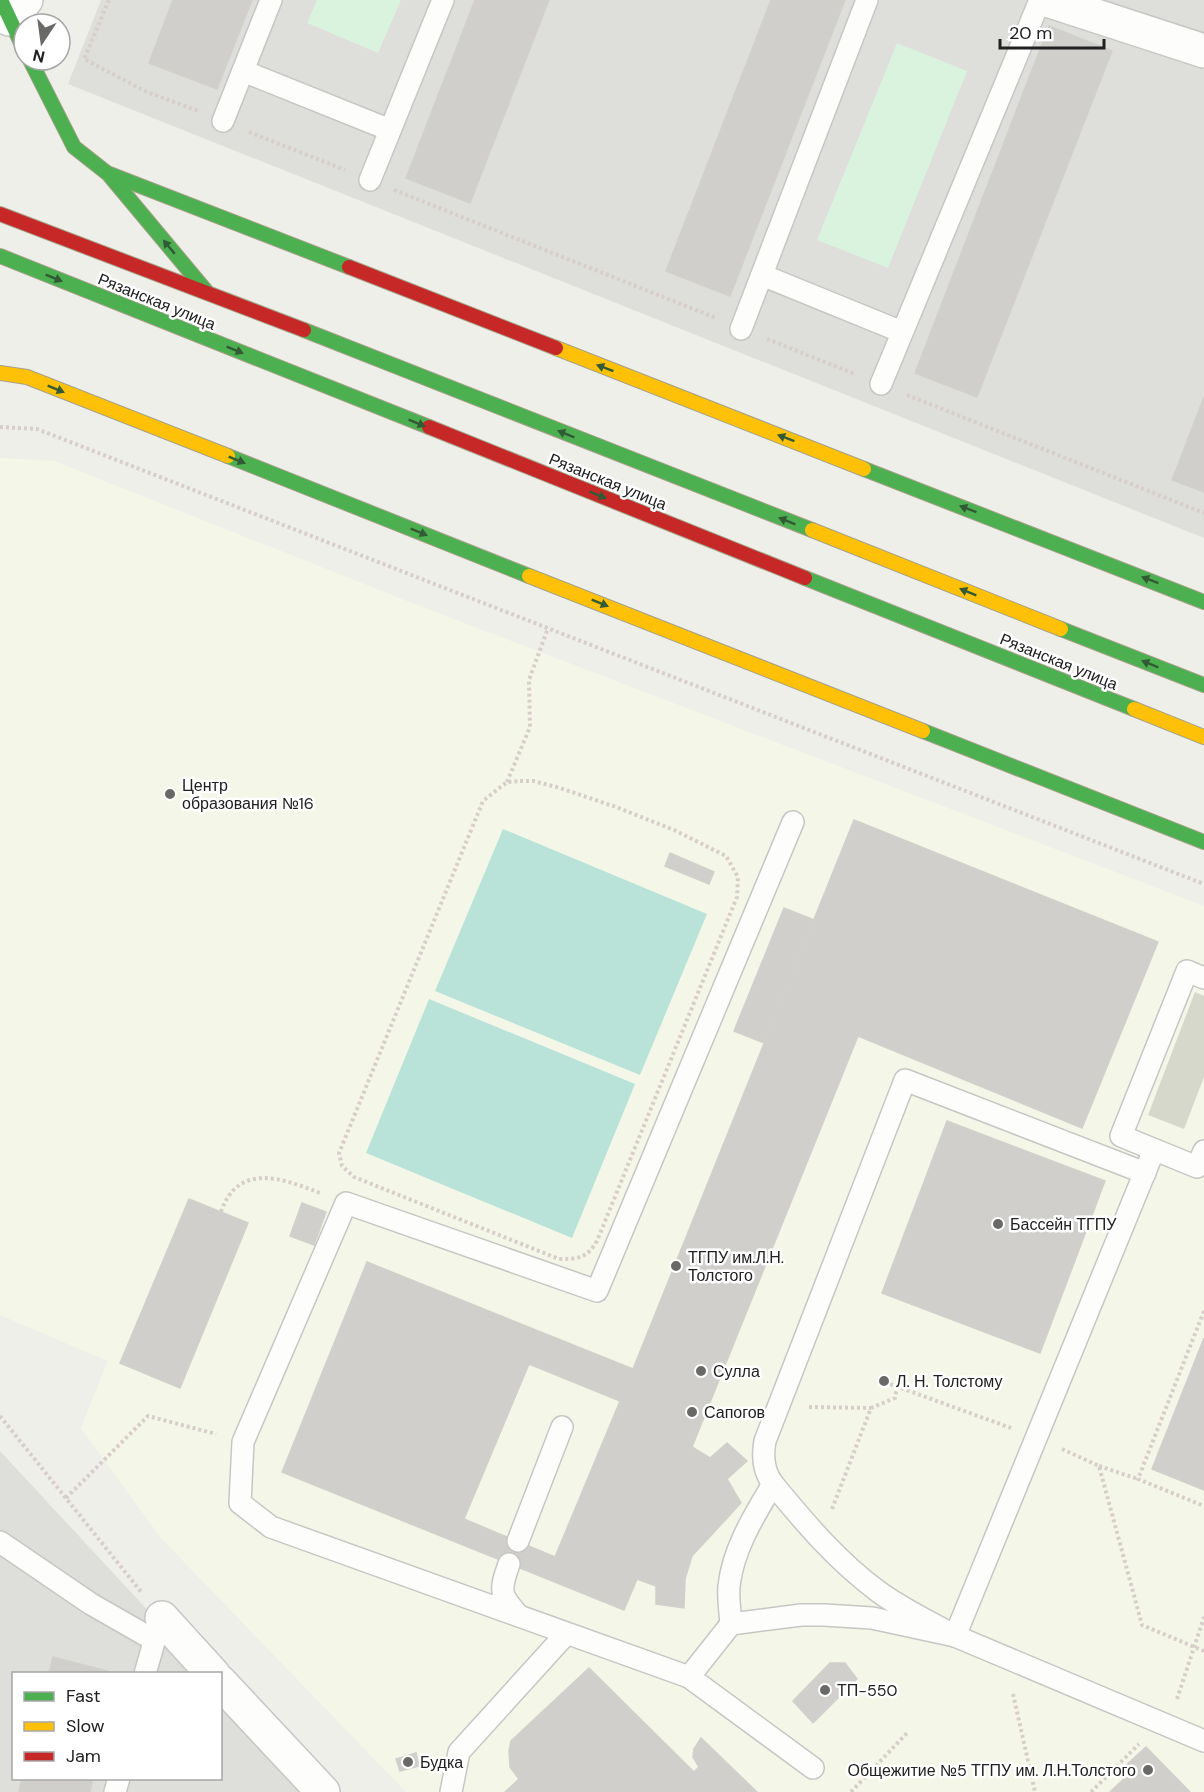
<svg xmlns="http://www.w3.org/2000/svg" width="1204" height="1792" font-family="'DM Sans',sans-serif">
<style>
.residential{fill:#dededb}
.education{fill:#f4f7e7}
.construction{fill:#d6d8cc}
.park{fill:#daf3df}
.pitch{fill:#b9e3d9}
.building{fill:#d0cfcb;stroke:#d2d0cb;stroke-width:1.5;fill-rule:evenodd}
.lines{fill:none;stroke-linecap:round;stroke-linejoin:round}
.lane-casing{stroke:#c6c6c4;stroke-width:24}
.street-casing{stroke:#c6c6c4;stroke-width:36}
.fast-casing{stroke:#a5a188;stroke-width:16}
.slow-casing{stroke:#a5a188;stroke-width:16}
.jam-casing{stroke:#a5a188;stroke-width:16}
.path{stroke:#d7ceca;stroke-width:4;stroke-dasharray:3 3;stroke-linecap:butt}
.lane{stroke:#fdfdfc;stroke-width:21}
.street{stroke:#fdfdfc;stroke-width:33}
.fast{stroke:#4caf50;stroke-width:14}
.slow{stroke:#ffc107;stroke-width:14}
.jam{stroke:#c62828;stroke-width:14}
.oneway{fill:#325a34}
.poi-dot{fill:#696967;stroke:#fff;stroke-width:2}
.labels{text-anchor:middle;stroke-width:5;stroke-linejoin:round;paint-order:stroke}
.street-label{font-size:16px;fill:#212121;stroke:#fff}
.poi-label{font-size:16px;fill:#212121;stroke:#fff;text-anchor:start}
</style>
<rect width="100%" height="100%" fill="#efefea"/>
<g class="residential">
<path d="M 101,0 L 1204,0 L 1204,538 L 68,84 Z"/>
<path d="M 0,1451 L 206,1673 L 14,1674 L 14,1778 L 220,1778 L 221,1689 L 316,1792 L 0,1792 Z"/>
</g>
<path class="education" d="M 0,458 L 54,461 L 417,605 L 1204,906 L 1204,1792 L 406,1792 L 161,1538 L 81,1428 L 108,1361 L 0,1315 Z"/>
<path class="construction" d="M 1195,992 L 1204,996 L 1204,1077 L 1184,1129 L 1148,1115 Z"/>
<g class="park">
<path d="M 317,0 L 401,0 L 378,53 L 307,23 Z"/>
<path d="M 897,43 L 967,71 L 888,268 L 817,240 Z"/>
</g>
<g class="pitch">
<path d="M 503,829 L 707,914 L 640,1075 L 435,991 Z"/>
<path d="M 429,999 L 635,1084 L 572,1238 L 366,1153 Z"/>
</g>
<g class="building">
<path d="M 173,0 L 252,0 L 217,89 L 149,63 Z"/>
<path d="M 475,0 L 549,0 L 470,203 L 406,178 Z"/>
<path d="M 771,0 L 845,0 L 730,296 L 666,271 Z"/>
<path d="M 1049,26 L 1112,51 L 977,397 L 915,373 Z"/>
<path d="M 1204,397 L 1204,492 L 1172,480 Z"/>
<path d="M 854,820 L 1158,942 L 1082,1128 L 858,1036 L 692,1447 L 710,1458 L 727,1443 L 747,1461 L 727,1479 L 741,1503 L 692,1556 L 685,1579 L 684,1608 L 656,1604 L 656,1586 L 637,1579 L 624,1610 L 282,1472 L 367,1262 L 633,1369 ZM 529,1364 L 620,1401 L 555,1557 L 464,1519 Z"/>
<path d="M 670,853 L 714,872 L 709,884 L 665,866 Z"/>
<path d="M 784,908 L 814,920 L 764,1043 L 734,1031 Z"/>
<path d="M 947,1121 L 1105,1181 L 1040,1353 L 882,1293 Z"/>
<path d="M 189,1199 L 248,1223 L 180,1388 L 120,1363 Z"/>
<path d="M 302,1203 L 326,1212 L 314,1245 L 290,1236 Z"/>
<path d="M 1204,1338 L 1204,1490 L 1152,1469 Z"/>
<path d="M 53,1657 L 118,1674 L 49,1674 Z"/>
<path d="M 830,1663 L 845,1663 L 857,1679 L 813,1723 L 793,1701 Z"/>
<path d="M 589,1668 L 694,1772 L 699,1767 L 693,1757 L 694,1749 L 701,1738 L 757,1792 L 505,1792 L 519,1779 L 510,1767 L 509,1751 L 511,1741 Z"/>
<path d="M 1146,1747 L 1190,1792 L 1110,1792 L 1130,1773 L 1124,1767 Z"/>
<path d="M 416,1753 L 419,1766 L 400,1771 L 396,1759 Z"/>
<path d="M 22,1778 L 93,1778 L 90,1792 L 19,1792 Z"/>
</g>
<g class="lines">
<g class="lane-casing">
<g id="lane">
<path d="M 243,71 L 390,130"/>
<path d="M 223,121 L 271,0"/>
<path d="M 370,180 L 443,0"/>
<path d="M 762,275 L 902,332"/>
<path d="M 741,329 L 867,0"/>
<path d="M 881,384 L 1040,0"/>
<path d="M 793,822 L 597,1291 L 346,1203 L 243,1442 L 240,1503 L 271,1527 L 689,1677 L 813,1768"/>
<path d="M 1204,978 L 1187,971 L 1121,1136 L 1197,1167 L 1204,1151"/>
<path d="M 773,1484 C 763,1471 762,1457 765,1441 L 905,1080 L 1145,1173"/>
<path d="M 518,1541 L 562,1427"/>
<path d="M 0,1542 L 91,1604 L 154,1640"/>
<path d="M 509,1564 C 499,1592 500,1595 519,1616"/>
<path d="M 731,1624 C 730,1612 728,1598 729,1586 C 733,1549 754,1516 773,1484 C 805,1523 838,1562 879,1592 C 902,1609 930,1622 955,1636 L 1154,1150"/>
<path d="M 145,1674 L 158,1628"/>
<path d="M 689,1677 L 731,1624 L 801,1615 L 824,1615 L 872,1618 L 955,1636 L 1204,1741"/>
<path d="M 115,1792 L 119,1778"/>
<path d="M 451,1792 L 459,1752 L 566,1634"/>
</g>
</g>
<g class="street-casing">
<g id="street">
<path d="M 1047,0 L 1204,51"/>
<path d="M 9,19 L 26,0"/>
<path d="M 162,1618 L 213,1674"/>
<path d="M 220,1682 L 323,1792"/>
</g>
</g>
<g class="fast-casing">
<g id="fast">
<path d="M 1,0 L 24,49"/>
<path d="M 30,60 L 74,147 L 107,173 L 349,267"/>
<path d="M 110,176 L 206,291"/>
<path d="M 0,256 L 429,427"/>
<path d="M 304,330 L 812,530"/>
<path d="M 228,456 L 529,576"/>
<path d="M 864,469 L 1204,602"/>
<path d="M 805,578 L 1134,709"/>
<path d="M 1061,629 L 1204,685"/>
<path d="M 923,731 L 1204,842"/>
</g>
</g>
<g class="slow-casing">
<g id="slow">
<path d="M 556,348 L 864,469"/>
<path d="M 0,373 L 27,377 L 228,456"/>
<path d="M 812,530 L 1061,629"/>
<path d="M 529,576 L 923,731"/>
<path d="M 1134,709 L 1204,737"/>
</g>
</g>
<g class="jam-casing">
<g id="jam">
<path d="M 0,214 L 304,330"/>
<path d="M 349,267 L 556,348"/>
<path d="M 429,427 L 805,578"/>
</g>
</g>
<g class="path">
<path d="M 109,0 L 84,59 L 145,91 L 198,111"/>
<path d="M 249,132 L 345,170"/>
<path d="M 394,190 L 716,318"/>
<path d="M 767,339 L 855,374"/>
<path d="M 907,395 L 1204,513"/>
<path d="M 0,427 L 37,429 L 1204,884"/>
<path d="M 520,781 L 533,781 L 560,788 L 616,807 L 674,830 L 726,856 L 738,877 L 737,897 L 597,1241 C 587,1258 579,1259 559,1259 L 354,1177 L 342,1166 L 339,1153 L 483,801 L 507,782 Z"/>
<path d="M 507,782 L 530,727 L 529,680 L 548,628"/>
<path d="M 221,1212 C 238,1162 282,1178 320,1193"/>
<path d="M 1204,1311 L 1138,1479 L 1204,1506"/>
<path d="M 890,1384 L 1011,1428"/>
<path d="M 809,1407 L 871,1408"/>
<path d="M 0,1416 L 142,1593"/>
<path d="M 1062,1449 L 1099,1466 L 1142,1625 L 1204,1651"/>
<path d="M 1099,1466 L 1138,1479"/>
<path d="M 66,1498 L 148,1416 L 216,1434"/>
<path d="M 832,1509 L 871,1408 L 895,1398 L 897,1386"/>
<path d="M 1013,1694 L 1035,1792"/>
<path d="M 1177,1699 L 1204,1617"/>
<path d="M 851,1792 L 907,1733"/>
<path d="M 1091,1792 L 1139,1744"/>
</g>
<use href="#lane" class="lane"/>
<use href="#street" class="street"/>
<use href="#fast" class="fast"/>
<use href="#slow" class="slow"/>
<use href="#jam" class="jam"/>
</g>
<defs><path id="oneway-solid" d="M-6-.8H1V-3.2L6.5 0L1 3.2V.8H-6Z" transform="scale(1.5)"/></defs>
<g class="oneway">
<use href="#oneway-solid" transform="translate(169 247) rotate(-130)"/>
<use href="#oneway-solid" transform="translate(54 278) rotate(22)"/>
<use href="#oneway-solid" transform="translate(235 350) rotate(22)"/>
<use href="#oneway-solid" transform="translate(605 368) rotate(-159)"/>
<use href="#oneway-solid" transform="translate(56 389) rotate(22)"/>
<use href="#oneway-solid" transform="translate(417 423) rotate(22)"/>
<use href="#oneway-solid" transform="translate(566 434) rotate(-158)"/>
<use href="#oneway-solid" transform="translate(786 438) rotate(-159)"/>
<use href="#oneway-solid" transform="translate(237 460) rotate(22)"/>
<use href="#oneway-solid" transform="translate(598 495) rotate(22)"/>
<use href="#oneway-solid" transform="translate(968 509) rotate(-159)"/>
<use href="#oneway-solid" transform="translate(787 521) rotate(-158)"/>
<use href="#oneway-solid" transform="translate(419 532) rotate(22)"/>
<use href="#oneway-solid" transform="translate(1150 580) rotate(-159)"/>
<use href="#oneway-solid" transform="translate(968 592) rotate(-158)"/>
<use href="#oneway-solid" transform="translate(600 603) rotate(22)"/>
<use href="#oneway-solid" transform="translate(1150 664) rotate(-158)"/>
</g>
<g class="poi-dot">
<circle cx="170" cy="794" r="6"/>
<circle cx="998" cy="1224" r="6"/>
<circle cx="676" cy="1266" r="6"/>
<circle cx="701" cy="1371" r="6"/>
<circle cx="884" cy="1381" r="6"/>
<circle cx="692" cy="1412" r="6"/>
<circle cx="825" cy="1690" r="6"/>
<circle cx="408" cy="1762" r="6"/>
<circle cx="1148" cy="1770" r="6"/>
</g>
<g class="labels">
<g class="street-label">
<text transform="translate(157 301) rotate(22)" y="6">Рязанская улица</text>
<text transform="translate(608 481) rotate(22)" y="6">Рязанская улица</text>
<text transform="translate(1059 661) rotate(22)" y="6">Рязанская улица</text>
</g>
<g class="poi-label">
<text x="182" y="791">Центр<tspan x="182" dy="18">образования №16</tspan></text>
<text x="1010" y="1230">Бассейн ТГПУ</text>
<text x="688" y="1263">ТГПУ им.Л.Н.<tspan x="688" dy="18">Толстого</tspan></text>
<text x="713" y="1377">Сулла</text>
<text x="896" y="1387">Л. Н. Толстому</text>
<text x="704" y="1418">Сапогов</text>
<text x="837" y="1696">ТП-550</text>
<text x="420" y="1768">Будка</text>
<text x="1136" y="1776" text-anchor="end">Общежитие №5 ТГПУ им. Л.Н.Толстого</text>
</g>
</g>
<rect x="12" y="1672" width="210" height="108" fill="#ffffff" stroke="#a6a6a6" stroke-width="1.5"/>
<rect x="24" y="1692" width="30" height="9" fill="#4caf50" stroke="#a6a6a6" stroke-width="1.5"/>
<text x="66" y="1702" font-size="18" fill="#212121">Fast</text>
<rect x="24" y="1722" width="30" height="9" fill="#ffc107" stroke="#a6a6a6" stroke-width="1.5"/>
<text x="66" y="1732" font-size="18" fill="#212121">Slow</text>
<rect x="24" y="1752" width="30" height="9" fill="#c62828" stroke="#a6a6a6" stroke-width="1.5"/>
<text x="66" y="1762" font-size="18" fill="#212121">Jam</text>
<g transform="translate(42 42) rotate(193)"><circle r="28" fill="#ffffff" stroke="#a6a6a6" stroke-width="1.5"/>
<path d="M0-4.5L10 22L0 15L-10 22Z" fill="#696967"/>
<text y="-9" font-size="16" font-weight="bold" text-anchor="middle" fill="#212121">N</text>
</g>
<path d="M1000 39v9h104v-9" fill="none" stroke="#212121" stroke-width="3"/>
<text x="1009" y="39" font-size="18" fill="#212121" stroke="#ffffff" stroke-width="4.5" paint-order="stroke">20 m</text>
</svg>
